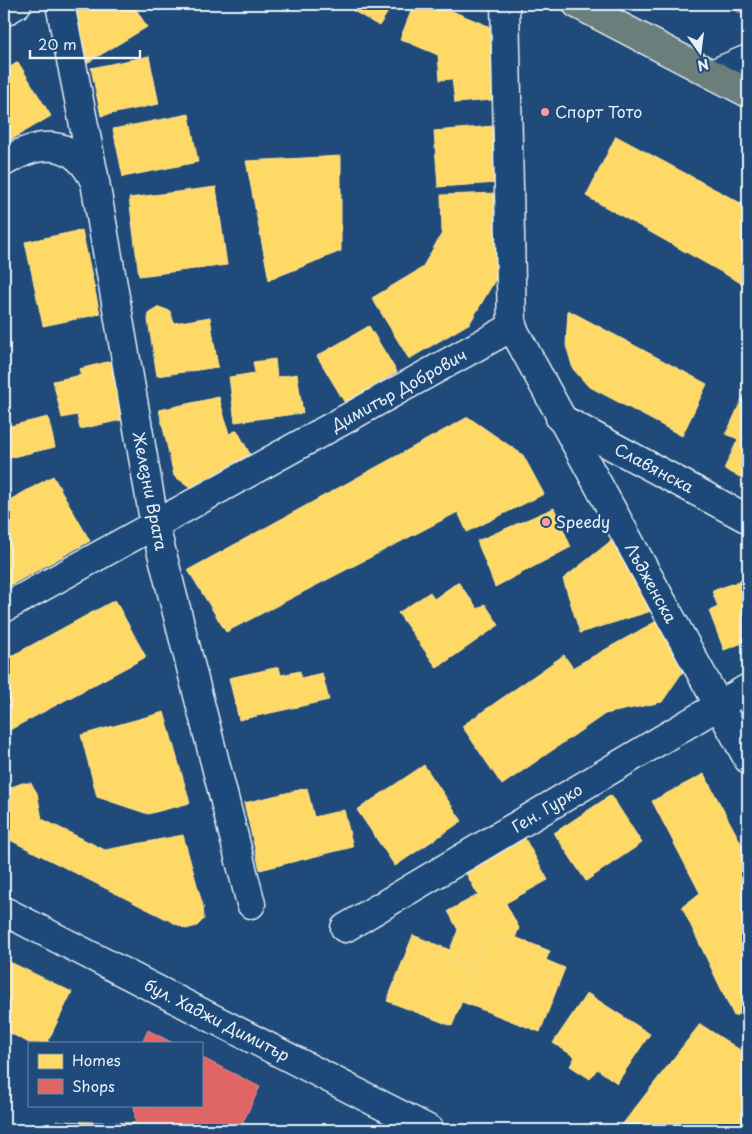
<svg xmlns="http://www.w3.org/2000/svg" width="752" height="1134" font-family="'Playpen Sans',sans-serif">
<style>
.homes{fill:#ffd966;stroke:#f8e092}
.shops{fill:#e06666;stroke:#e29092}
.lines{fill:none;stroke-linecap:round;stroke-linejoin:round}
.minor-casing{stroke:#e8f1f8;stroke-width:31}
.major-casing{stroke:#e8f1f8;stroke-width:31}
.minor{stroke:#1f4a7a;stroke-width:28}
.major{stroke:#6a7f7c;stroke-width:28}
.poi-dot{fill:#ff9aa2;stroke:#1f4a7a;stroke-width:2}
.labels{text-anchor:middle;stroke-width:5;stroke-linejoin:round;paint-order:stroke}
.poi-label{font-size:16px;fill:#e8f1f8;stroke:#1f4a7a;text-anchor:start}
.street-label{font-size:16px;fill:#e8f1f8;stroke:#1f4a7a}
</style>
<rect width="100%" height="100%" fill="#1f4a7a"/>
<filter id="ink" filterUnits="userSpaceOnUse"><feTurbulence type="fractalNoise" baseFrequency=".02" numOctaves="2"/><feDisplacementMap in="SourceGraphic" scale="10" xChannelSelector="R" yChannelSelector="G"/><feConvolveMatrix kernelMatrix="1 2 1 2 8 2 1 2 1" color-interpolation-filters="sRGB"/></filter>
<g filter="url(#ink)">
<g class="homes">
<path d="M 88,4 L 133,4 L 147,27 L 82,66 L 67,17 Z"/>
<path d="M 342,4 L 393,4 L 379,26 Z"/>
<path d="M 414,4 L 435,4 L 498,30 L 504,99 L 455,103 L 452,79 L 440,80 L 438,55 L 400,39 Z"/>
<path d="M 149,56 L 159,104 L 101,116 L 91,68 Z"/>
<path d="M 18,62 L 51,116 L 4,144 L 4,71 Z"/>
<path d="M 189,114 L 198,162 L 123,177 L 113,129 Z"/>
<path d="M 494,126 L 498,183 L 438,187 L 434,131 Z"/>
<path d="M 616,136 L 748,207 L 748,287 L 586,196 Z"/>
<path d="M 341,156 L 341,251 L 269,280 L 246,161 Z"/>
<path d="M 216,187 L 227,265 L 139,276 L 129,198 Z"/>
<path d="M 498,193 L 501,270 L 470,323 L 409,359 L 372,298 L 422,268 L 442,233 L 441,195 Z"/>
<path d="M 82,230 L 100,314 L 43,326 L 25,242 Z"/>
<path d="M 159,307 L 170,311 L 174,323 L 210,317 L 218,367 L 157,376 L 148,320 L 149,313 Z"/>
<path d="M 568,310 L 707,384 L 682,436 L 588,386 L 573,369 L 566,345 Z"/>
<path d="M 369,326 L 397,372 L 345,403 L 317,356 Z"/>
<path d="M 275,359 L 277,377 L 297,374 L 303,413 L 235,422 L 229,377 L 255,373 L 253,362 Z"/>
<path d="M 111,361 L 115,380 L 123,378 L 126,419 L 80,429 L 77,415 L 62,418 L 53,381 L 81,375 L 79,369 Z"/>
<path d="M 748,386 L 748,481 L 724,469 L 738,439 L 726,434 Z"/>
<path d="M 219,397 L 229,434 L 237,430 L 250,454 L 190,487 L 174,476 L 159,410 Z"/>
<path d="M 4,416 L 6,427 L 48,417 L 55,447 L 4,459 Z"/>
<path d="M 468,417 L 523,455 L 544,494 L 467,532 L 458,512 L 226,632 L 188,570 Z"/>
<path d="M 53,476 L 90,541 L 4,589 L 4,503 Z"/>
<path d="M 554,508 L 571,547 L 495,587 L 477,541 Z"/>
<path d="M 617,536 L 658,609 L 580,633 L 563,579 Z"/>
<path d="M 746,579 L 748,585 L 748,641 L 724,650 L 709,611 L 718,607 L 712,591 Z"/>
<path d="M 458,582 L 478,609 L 485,604 L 499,625 L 437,668 L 398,613 L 430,592 L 434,599 Z"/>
<path d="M 115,600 L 146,657 L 4,733 L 4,660 Z"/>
<path d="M 662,618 L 688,664 L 662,702 L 605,714 L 572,668 Z"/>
<path d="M 564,655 L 605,714 L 502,785 L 462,726 Z"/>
<path d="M 279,667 L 281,675 L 300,671 L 301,678 L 322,673 L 329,700 L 239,720 L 229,678 Z"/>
<path d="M 164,712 L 190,803 L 148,814 L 97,797 L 81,735 Z"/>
<path d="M 424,765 L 462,821 L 395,866 L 357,810 Z"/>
<path d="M 704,774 L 748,856 L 748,1011 L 734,1016 L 682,907 L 700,893 L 652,801 Z"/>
<path d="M 22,783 L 31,783 L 37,793 L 42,819 L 105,850 L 183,835 L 203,906 L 204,919 L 197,926 L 186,929 L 4,837 L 4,790 Z"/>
<path d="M 307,788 L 314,817 L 344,810 L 353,847 L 260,870 L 244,803 Z"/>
<path d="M 611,795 L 642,843 L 586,881 L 554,833 Z"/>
<path d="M 522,833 L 548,880 L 506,903 L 496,885 L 478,895 L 462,866 Z"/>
<path d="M 496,885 L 519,928 L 512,946 L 488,936 L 474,971 L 446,959 L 458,930 L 448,911 Z"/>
<path d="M 413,935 L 450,950 L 446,959 L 474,971 L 452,1026 L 387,1001 Z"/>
<path d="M 488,936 L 512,946 L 515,937 L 550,951 L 546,960 L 565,968 L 540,1032 L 462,1002 Z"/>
<path d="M 4,959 L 72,992 L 47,1043 L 29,1043 L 4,1030 Z"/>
<path d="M 587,993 L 650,1034 L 617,1083 L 597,1069 L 590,1079 L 570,1066 L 575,1057 L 553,1043 Z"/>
<path d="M 700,1024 L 748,1055 L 748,1130 L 618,1130 Z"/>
<path d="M 56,1121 L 135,1123 L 136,1130 L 56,1130 Z"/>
</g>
<g class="shops">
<path d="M 724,4 L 748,4 L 748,17 Z"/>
<path d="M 148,1030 L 173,1043 L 142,1043 Z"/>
<path d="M 201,1057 L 260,1087 L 239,1130 L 136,1130 L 134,1105 L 201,1105 Z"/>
</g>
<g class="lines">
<g class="minor-casing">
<g id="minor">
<path d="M 60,4 L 94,176"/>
<path d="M 505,4 L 512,327 L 748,759"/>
<path d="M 4,12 L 17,4"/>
<path d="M 712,74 L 748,59"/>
<path d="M 4,162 C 41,139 75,139 95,182 L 155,526 L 251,904"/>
<path d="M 560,418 L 748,519"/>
<path d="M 4,608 L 512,327"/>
<path d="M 4,911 L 430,1130"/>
<path d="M 345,928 L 748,688"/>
</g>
</g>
<g class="major-casing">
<path id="major" d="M 577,4 L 748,93"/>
</g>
<use href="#minor" class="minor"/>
<use href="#major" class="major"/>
</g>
</g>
<g class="poi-dot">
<circle cx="545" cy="112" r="5"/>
<circle cx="546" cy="522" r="5"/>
</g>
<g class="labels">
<g class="poi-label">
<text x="555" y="118">Спорт Тото</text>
<text x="556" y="528">Speedy</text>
</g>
<g class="street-label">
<text transform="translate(399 390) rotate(-29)" y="6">Димитър Добрович</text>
<text transform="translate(654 468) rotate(28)" y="6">Славянска</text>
<text transform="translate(150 491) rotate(79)" y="6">Железни Врата</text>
<text transform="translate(651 583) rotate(61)" y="6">Лъдженска</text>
<text transform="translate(547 808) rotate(-31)" y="6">Ген. Гурко</text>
<text transform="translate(217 1020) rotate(27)" y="6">бул. Хаджи Димитър</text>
</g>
</g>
<rect width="752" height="1134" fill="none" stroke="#1f4a7a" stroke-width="20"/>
<rect x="10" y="10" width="732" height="1114" fill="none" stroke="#e8f1f8" stroke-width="2" filter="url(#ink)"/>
<rect x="28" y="1042" width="175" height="65" fill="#1f4a7a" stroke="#6f8dac"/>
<rect x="38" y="1054" width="25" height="15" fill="#ffd966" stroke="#6f8dac"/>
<text x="72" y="1066" font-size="15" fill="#e8f1f8">Homes</text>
<rect x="38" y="1079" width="25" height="15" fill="#e06666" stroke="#6f8dac"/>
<text x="72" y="1092" font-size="15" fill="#e8f1f8">Shops</text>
<g transform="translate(700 52) rotate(166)" stroke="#1f4a7a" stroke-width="4" paint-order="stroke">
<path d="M0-4L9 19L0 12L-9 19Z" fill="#e8f1f8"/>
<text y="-8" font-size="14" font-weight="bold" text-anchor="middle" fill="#e8f1f8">N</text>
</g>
<path d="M30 50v8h110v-8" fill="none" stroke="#e8f1f8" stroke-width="2.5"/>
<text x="38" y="50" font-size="15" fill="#e8f1f8" stroke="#1f4a7a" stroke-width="4" paint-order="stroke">20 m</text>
</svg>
